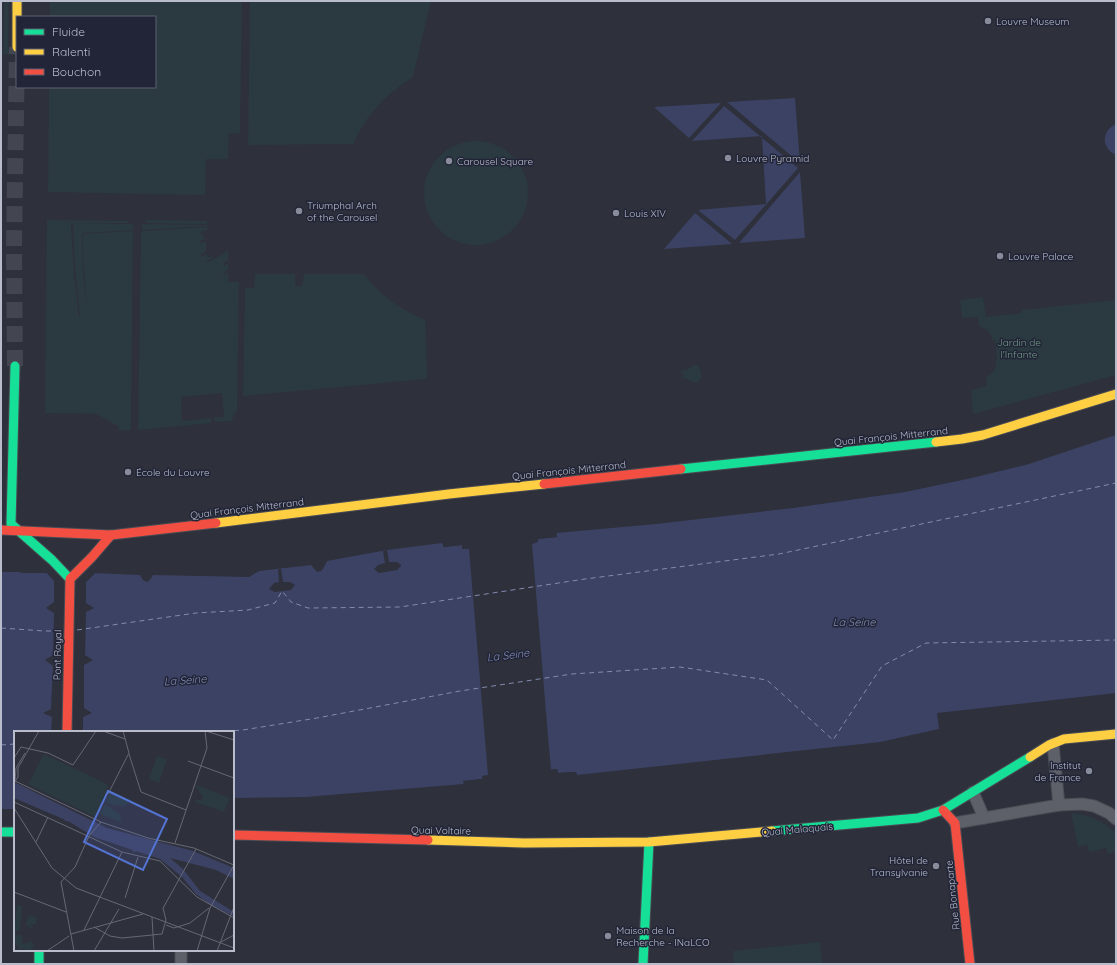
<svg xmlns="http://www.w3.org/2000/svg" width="1117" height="965" font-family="Quicksand,sans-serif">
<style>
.green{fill:#2b3941}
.water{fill:#3c4264}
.pier{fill:#2e303b}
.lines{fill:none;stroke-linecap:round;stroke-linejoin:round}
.ferry{stroke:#828bb1;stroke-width:1;stroke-dasharray:5 4;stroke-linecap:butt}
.secondary-tunnel{stroke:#434551;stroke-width:16;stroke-dasharray:16 8;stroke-linecap:butt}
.street-casing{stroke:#4a4c54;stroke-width:13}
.fast-casing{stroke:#4a4c54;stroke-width:11}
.slow-casing{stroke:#4a4c54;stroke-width:11}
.jam-casing{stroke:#4a4c54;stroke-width:11}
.street{stroke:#5e6069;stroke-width:11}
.fast{stroke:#16e098;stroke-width:9}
.slow{stroke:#ffcf43;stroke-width:9}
.jam{stroke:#f24e42;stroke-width:9}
.poi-dot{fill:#888b99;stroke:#212537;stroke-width:1.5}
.labels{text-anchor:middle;stroke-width:3;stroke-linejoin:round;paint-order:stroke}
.poi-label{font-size:10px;fill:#b9bccb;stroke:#212537;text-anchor:start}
.park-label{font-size:10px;fill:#719b84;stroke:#212537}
.street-label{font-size:10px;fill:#b9bccb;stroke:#212537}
.water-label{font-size:11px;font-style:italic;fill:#828bb1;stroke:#212537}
.inset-river{fill:none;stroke:#3c4264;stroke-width:2}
.inset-road{fill:none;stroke:#666875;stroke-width:1}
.view{fill:#5474d3;fill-opacity:0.15;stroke:#5474d3;stroke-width:2}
.inset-edge{fill:none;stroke:#b9bccb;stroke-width:2}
</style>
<rect width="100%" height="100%" fill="#2e303b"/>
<g class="green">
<path d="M 4,1 L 9,1 L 8,48 L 17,48 L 17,55 L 3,54 Z"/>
<path d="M 50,1 L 242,1 L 240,133 L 229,133 L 228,159 L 206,159 L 205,195 L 48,192 L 49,87 L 155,87 L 155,17 L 50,17 Z"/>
<path d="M 250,1 L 431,1 L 413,77 C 385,95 368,113 353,144 L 248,145 Z"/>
<circle cx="476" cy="193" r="52"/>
<path d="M 47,220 L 128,221 L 128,223 L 71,223 L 74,276 L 79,316 L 80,316 L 75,267 L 73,223 L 133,224 L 133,230 L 82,233 L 83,272 L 87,310 L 83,258 L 83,234 L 133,231 L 131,430 L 119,431 L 119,427 L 97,414 L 45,413 Z"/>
<path d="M 147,220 L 207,221 L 207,224 L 147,223 Z"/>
<path d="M 142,224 L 207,225 L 207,230 L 200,232 L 201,234 L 202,234 L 205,239 L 200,241 L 201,243 L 206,241 L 206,251 L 201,254 L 201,257 L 206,254 L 207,257 L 214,257 L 207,261 L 207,263 L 228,251 L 228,260 L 223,264 L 224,266 L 228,263 L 228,269 L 223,274 L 224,276 L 228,272 L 228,282 L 239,282 L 237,411 L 234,414 L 232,421 L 215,422 L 214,417 L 224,417 L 222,393 L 181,397 L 182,421 L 211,418 L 211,423 L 138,430 L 141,233 L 143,232 L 143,231 L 206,227 L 206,226 L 142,230 Z"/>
<path d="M 255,274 L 295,274 L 295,286 L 302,286 L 304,274 L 364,274 C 382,297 399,308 425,320 L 427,377 L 426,379 L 243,396 L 245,288 L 254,288 Z"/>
<path d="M 983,297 L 986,317 L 1022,313 L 1022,310 L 1116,300 L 1116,375 L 973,414 L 971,390 L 987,386 L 986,377 C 994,373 996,369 996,361 L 997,360 L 995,340 L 992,340 C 991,332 987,329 979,326 L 978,317 L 962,318 L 960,300 Z"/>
<path d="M 694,365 L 697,365 C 703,370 703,380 696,383 L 685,378 L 680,379 L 684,375 L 679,371 L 686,370 Z"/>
<path d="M 1071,813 C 1090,815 1102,820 1116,833 L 1116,852 L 1108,854 L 1106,848 L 1089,852 L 1087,844 L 1078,847 Z"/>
<path d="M 820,942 L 822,964 L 734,964 L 733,951 Z"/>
</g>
<g class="water">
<path d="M 795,98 L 800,163 L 727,102 Z"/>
<path d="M 721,103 L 689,138 L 654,107 Z"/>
<path d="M 724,106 L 798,168 L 735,240 L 698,210 L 766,204 L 762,136 L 692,141 Z"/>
<path d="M 1116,124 L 1116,155 C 1101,148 1101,131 1116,124 Z"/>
<path d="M 800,172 L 805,238 L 739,243 Z"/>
<path d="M 695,213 L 732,244 L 664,249 Z"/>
<path d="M 1116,435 L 1116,693 L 937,713 L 939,729 L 880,742 L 577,775 L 576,772 L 558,773 L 557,769 L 482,776 L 482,779 L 464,781 L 464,784 L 306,797 L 233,798 L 233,732 L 15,732 L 15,809 L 1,809 L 1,572 L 19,572 L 22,573 L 47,573 L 55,581 L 86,582 L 95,573 L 140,575 L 143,580 L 147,582 L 150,580 L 153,575 L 249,577 L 259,571 L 311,565 L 317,572 L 321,571 L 323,569 L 327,561 L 387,550 L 442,543 L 444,547 L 462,545 L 463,548 L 532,544 L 538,539 L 557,537 L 556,533 L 656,524 L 793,508 L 905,492 L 967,479 L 1029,464 Z"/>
</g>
<g class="pier">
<path d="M 556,531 L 557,537 L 538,539 L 538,542 L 532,544 L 548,736 L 551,770 L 557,769 L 558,773 L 576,772 L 577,777 L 575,776 L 574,774 L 558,775 L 555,772 L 551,772 L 484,778 L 483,781 L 465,783 L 465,785 L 464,786 L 463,781 L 482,779 L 482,776 L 488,775 L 469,549 L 462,549 L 462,545 L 443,547 L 443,541 L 445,545 L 462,543 L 464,547 L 469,547 L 532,542 L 536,540 L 537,537 L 555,535 L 555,533 Z"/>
<path d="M 387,550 L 389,562 L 397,562 L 401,565 L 401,566 L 397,570 L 379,573 L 374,569 L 378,565 L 385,563 L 383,551 Z"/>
<path d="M 278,569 L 281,569 L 283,582 L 290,582 L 295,585 L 291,590 L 275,592 L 269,589 L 274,583 L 279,582 Z"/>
<path d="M 45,571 L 48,572 L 55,579 L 85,580 L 94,572 L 97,571 L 86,582 L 86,603 L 94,608 L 86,612 L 85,655 L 93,660 L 84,665 L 84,708 L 92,713 L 83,717 L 83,732 L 51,732 L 52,717 L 43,713 L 51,709 L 53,666 L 45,660 L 53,655 L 54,613 L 46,608 L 54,602 L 54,581 Z"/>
</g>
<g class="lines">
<g class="ferry">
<path d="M 1,628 L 44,631 L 62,631"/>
<path d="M 77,630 L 196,613 L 248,610 L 275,603 L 282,591 L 291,602 L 308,608 L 400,607 L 585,579 L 779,554 L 1116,483"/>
<path d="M 216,732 L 243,730 L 317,718 L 460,691 L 572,674 L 680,667 L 767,680 L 833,740 L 882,666 L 926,643 L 1116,640"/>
<path d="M 1,745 L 15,744"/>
</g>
<path class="secondary-tunnel" d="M 15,366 L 14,247 L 17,47"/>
<g class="street-casing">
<g id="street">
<path d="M 1053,744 L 1059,805"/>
<path d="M 973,792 L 984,818"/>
<path d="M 955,823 L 1059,805 L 1082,804 L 1094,806 L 1109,813 L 1116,819"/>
<path d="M 181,950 L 181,964"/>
</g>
</g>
<g class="fast-casing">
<g id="fast">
<path d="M 15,366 L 11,524 L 52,560 L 70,579"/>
<path d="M 681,469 L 936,442"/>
<path d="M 772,831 L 918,818 L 943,810 L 1030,757"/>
<path d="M 1,832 L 15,832"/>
<path d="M 39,950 L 39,964"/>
<path d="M 643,964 L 649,842"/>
</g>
</g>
<g class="slow-casing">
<g id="slow">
<path d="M 17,1 L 17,47"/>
<path d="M 936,442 L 962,439 L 983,435 L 1116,394"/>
<path d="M 216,523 L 449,494 L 544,484"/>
<path d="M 1030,757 L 1049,745 L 1064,739 L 1116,734"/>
<path d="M 428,840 L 524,843 L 649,842 L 772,831"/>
</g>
</g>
<g class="jam-casing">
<g id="jam">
<path d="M 544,484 L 681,469"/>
<path d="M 1,530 L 111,535 L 216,523"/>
<path d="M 67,732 L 70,579 L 92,557 L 111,535"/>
<path d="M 943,810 L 955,823 L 970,964"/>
<path d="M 233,835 L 428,840"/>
</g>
</g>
<use href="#street" class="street"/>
<use href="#fast" class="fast"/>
<use href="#slow" class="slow"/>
<use href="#jam" class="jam"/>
</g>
<g class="poi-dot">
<circle cx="988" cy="21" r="4"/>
<circle cx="728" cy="158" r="4"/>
<circle cx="449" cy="161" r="4"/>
<circle cx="299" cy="211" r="4"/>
<circle cx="616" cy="213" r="4"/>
<circle cx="1000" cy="256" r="4"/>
<circle cx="128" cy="472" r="4"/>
<circle cx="1089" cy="771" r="4"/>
<circle cx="936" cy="866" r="4"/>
<circle cx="608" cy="936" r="4"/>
</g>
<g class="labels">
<g class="poi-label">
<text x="996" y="25">Louvre Museum</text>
<text x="736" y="162">Louvre Pyramid</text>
<text x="457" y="165">Carousel Square</text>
<text x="307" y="209">Triumphal Arch<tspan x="307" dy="12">of the Carousel</tspan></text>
<text x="624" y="217">Louis XIV</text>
<text x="1008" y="260">Louvre Palace</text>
<text x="136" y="476">École du Louvre</text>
<text x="1081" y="769" text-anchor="end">Institut<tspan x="1081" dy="12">de France</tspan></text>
<text x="928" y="864" text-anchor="end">Hôtel de<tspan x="928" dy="12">Transylvanie</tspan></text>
<text x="616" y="934">Maison de la<tspan x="616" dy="12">Recherche - INaLCO</tspan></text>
</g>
<g class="park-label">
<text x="1019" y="346">Jardin de<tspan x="1019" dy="12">l'Infante</tspan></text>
</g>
<g class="street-label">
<text transform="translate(891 436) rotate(-6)" y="4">Quai François Mitterrand</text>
<text transform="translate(569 470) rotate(-6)" y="4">Quai François Mitterrand</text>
<text transform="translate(247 508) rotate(-7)" y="4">Quai François Mitterrand</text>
<text transform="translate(57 655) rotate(-89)" y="4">Pont Royal</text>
<text transform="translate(797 829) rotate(-5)" y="4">Quai Malaquais</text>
<text transform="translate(441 830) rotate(1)" y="4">Quai Voltaire</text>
<text transform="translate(952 895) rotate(-96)" y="4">Rue Bonaparte</text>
</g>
<g class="water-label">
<text x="854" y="626">La Seine</text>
<text transform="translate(508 655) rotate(-7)" y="4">La Seine</text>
<text transform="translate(185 680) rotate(-4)" y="4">La Seine</text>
</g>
</g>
<g transform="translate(14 731)">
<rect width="220" height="220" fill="#2e303b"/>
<path d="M 30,23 L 95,54 L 81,86 L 14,53 ZM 143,25 L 153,28 L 145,52 L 135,48 ZM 182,54 L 216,67 L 210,81 L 181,71 L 182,68 L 187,70 L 189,65 L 185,61 L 185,58 L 181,56 ZM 97,60 L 107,65 L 118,69 L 109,76 L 103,73 L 100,75 L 92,71 ZM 91,73 L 106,83 L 107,91 L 86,83 ZM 3,174 L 8,175 L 6,199 L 0,201 ZM 14,185 L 23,186 L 22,193 L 15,194 L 19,195 L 18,198 L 12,194 ZM 0,204 L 8,204 L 9,213 L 18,210 L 20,215 L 16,219 L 10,220 L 11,217 L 1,220 L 6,215 L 2,215 Z" fill="#2b3941"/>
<path d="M 0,51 L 93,97 L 179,120 L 220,137 L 220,148 L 202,139 L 156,127 L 169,138 L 186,160 L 220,181 L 220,184 L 198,175 L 182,163 L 168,146 L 146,128 L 80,106 L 54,90 L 0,67 Z" fill="#3c4264"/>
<path class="inset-river" d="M 0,55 L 82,95M 0,64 L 44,81 L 52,89 L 60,90 L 77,100M 85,96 L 197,130 L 220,141M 80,101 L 114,112 L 120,120 L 127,117 L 147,126 L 170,145 L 190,168M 207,178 L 220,184"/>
<path class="inset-road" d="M 89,0 L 111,8M 192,0 L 220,9M 16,18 L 34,22 L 59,34 L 82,0M 115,23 L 127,61 L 172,79M 0,27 L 7,16 L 16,18M 174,30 L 220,47M 1,50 L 87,91 L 134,107 L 180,117 L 220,134M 1,50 L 2,37 L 11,22M 0,52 L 4,46 L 4,37 L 25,0M 94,63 L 115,22 L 109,0M 0,71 L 108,121 L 146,130 L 183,166 L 220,187M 0,77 L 38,137 L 62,157 L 220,217M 75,105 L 87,91M 22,111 L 34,86M 161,112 L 193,17 L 191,0M 0,161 L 52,181M 111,167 L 124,126M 138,186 L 140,220M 152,194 L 160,197 L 176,192 L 195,177M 80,196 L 96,205 L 108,207 L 148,203 L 152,189 L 149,177 L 182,118M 70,199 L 108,121M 57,203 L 129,183M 207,211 L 220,204M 33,220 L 55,205M 60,220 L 47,151 L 61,136 L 75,105M 80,220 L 105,178M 183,220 L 196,177 L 220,134M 203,220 L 220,176"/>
<path class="view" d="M 94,60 L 153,88 L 129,139 L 70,111 Z"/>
<rect width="220" height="220" class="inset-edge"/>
</g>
<rect width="1117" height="965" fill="none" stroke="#b9bccb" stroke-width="4"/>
<rect x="16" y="16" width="140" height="72" fill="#212537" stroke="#5e6172"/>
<rect x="24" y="29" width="20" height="6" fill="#16e098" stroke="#5e6172"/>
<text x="52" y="36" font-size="12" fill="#b9bccb">Fluide</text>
<rect x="24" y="49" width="20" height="6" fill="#ffcf43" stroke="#5e6172"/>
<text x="52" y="56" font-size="12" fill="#b9bccb">Ralenti</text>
<rect x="24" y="69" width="20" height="6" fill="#f24e42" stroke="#5e6172"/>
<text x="52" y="76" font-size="12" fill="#b9bccb">Bouchon</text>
</svg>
